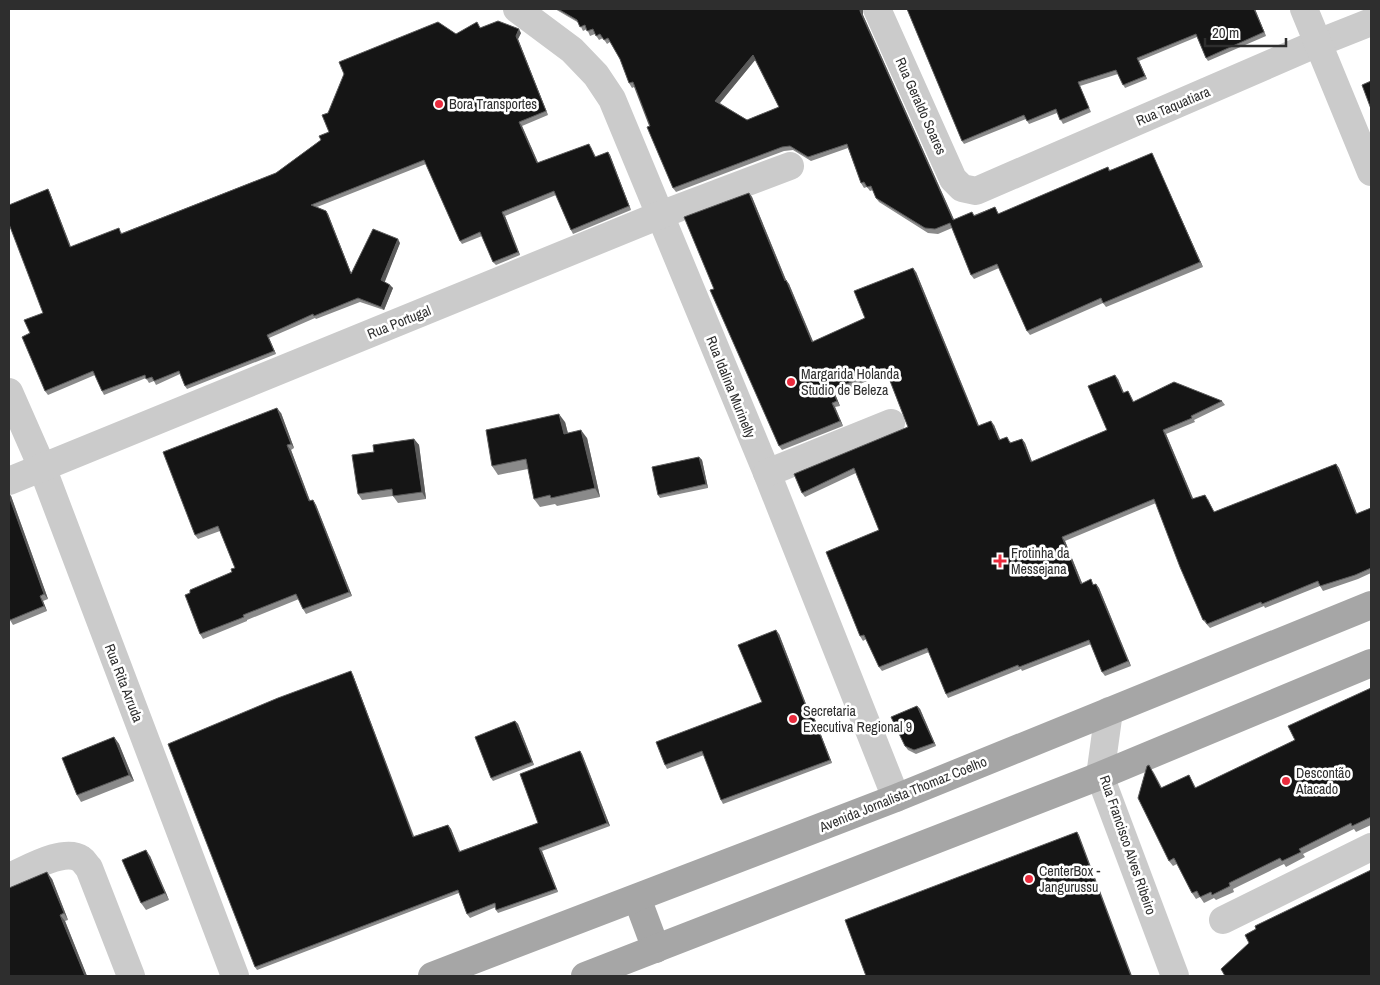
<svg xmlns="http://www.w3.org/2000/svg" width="1380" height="985" font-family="'Archivo Narrow',sans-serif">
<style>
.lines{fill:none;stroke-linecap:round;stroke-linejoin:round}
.minor{stroke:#cbcbcb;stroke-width:28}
.major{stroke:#a6a6a6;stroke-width:28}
.wall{fill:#8a8a8a;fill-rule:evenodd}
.shaded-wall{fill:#5b5b5b}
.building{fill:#151515;stroke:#5b5b5b;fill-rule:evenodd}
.poi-dot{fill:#ea2b3d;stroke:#fff;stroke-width:2}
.labels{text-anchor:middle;stroke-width:5;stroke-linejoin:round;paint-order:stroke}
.poi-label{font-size:14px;fill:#2e2e2e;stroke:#fff;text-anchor:start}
.street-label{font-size:14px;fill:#2e2e2e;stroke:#fff}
</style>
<rect width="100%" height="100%" fill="#fff"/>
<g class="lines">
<g class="minor">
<path d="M 517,9 L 572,50 L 596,75 L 612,99 L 767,473 L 896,798"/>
<path d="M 877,9 L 953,179 L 962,188 L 976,191 L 1318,43 L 1371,22"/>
<path d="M 1304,9 L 1371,172"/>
<path d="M 9,392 L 42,467 L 235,976"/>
<path d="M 767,473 L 891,423"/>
<path d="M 9,481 L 660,215 L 790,166"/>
<path d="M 1109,711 L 1100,776 L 1175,976"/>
<path d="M 9,877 C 26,870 64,847 81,859 C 84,861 86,865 89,868 L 131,976"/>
<path d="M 1223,920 L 1371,847"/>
</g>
<g class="major">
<path d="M 637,898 L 656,949"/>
<path d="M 432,976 L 896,798 L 1371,605"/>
<path d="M 585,976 L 1092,779 L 1371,663"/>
</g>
</g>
<g class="wall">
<path d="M 555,9 L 863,9 L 863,15 L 954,220 L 974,215 L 995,207 L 999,214 L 1108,167 L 1110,170 L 1154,158 L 1203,267 L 1106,307 L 1103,303 L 1030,335 L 1027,331 L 999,268 L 974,279 L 971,275 L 952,228 L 938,234 L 928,233 L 879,202 L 876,198 L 873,190 L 870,191 L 867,187 L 864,188 L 861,183 L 848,148 L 811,161 L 793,150 L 784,151 L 676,192 L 673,188 L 634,87 L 632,88 L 629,83 L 620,59 L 610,42 L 607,44 L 603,38 L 599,40 L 595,34 L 590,36 L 587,29 L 583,31 L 579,23 ZM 755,60 L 779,107 L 747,120 L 720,103 Z"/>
<path d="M 907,9 L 1255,9 L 1266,36 L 1208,61 L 1206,58 L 1197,37 L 1139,61 L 1147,79 L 1125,88 L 1118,74 L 1080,86 L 1091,112 L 1063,124 L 1057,113 L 1029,124 L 1026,119 L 964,144 L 962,141 Z"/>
<path d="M 481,28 L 521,33 L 518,39 L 548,115 L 522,126 L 538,163 L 591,147 L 596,157 L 608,152 L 610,155 L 631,210 L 573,234 L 571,230 L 556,195 L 505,216 L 520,255 L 496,265 L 493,262 L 482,236 L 462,244 L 460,241 L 426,164 L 317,207 L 326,211 L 328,214 L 351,273 L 400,243 L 384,282 L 393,288 L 384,310 L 360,302 L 316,319 L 315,318 L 269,338 L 276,354 L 187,389 L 185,386 L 180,374 L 156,385 L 154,381 L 149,383 L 146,378 L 104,395 L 102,391 L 95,375 L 48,395 L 45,391 L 30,333 L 43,313 L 48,189 L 50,193 L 71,247 L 121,232 L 122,233 L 276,173 L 321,140 L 329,132 L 328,113 L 456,34 Z"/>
<path d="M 749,193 L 752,197 L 786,280 L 789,284 L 813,342 L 865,318 L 916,272 L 979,426 L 994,425 L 1000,440 L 1010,441 L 1011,443 L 1022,439 L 1025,443 L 1032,462 L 1107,430 L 1118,379 L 1124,393 L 1128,391 L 1131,396 L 1134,402 L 1222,401 L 1225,405 L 1194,420 L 1195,422 L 1166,434 L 1193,499 L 1208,499 L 1214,512 L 1336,464 L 1339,468 L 1357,514 L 1371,508 L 1371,573 L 1358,579 L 1323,591 L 1320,586 L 1265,608 L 1264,606 L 1210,628 L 1203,620 L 1156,503 L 1065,541 L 1082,583 L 1096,584 L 1099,588 L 1131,666 L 1105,676 L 1102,672 L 1091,644 L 1022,671 L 1021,669 L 948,698 L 946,694 L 929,652 L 882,671 L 879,667 L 866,639 L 863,641 L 860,636 L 879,530 L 856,473 L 805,497 L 802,493 L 908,427 L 887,373 L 835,394 L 840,406 L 835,407 L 843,426 L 782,450 L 779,446 L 714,289 Z"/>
<path d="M 281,413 L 294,448 L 291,450 L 310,501 L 313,500 L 316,505 L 352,596 L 306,614 L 303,609 L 299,599 L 247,620 L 247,621 L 203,639 L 200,634 L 235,568 L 220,531 L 198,539 L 195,535 Z"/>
<path d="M 565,422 L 568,433 L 587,438 L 600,497 L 557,506 L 555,504 L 540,507 L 534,499 L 528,469 L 498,475 L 492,466 Z"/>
<path d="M 414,439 L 419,445 L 426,499 L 398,503 L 393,496 L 362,500 L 358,494 L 374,452 Z"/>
<path d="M 699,457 L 702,460 L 708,488 L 660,498 L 658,495 Z"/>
<path d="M 9,494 L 11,496 L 48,599 L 43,601 L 47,611 L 13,625 L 10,620 L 9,616 Z"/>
<path d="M 779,634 L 808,709 L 810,708 L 812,712 L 832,763 L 723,804 L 721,800 L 704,755 L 667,769 L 665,765 L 762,702 Z"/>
<path d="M 353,675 L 414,836 L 448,825 L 451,829 L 460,851 L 538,823 L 580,751 L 582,754 L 610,826 L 542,851 L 558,892 L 498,913 L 496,910 L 496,907 L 470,918 L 467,914 L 459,893 L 257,970 L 255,967 Z"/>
<path d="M 1371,688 L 1371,825 L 1356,832 L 1354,829 L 1303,854 L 1305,857 L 1286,867 L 1284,864 L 1233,889 L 1234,892 L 1216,900 L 1214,898 L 1204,903 L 1200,897 L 1196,899 L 1192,893 L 1177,864 L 1173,866 L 1169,861 L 1153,771 L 1162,788 L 1189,775 L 1196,788 L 1295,740 Z"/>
<path d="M 917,706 L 920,709 L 936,746 L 916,754 L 908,750 L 905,746 Z"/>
<path d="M 515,721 L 518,724 L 534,765 L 493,781 L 491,778 Z"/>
<path d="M 114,737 L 119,744 L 134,781 L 81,802 L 77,795 Z"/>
<path d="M 150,856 L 169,900 L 146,910 L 141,903 Z"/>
<path d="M 52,879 L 68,920 L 65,921 L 87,976 L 9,976 Z"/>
</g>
<g class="shaded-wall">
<path d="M 860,9 L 863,9 L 863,15 L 956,224 L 953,220 L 860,11 Z"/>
<path d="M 1254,9 L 1255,9 L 1266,36 L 1264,32 Z"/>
<path d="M 519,29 L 521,33 L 518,39 L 548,115 L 546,111 L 516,36 Z"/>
<path d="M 753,55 L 756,59 L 718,105 L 715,101 Z"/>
<path d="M 1137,58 L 1139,61 L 1147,79 L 1145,76 Z"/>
<path d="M 519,122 L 522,126 L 540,167 L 537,163 Z"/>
<path d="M 608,152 L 610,155 L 631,210 L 629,206 Z"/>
<path d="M 1152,153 L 1154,158 L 1203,267 L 1200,262 Z"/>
<path d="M 48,189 L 50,193 L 72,250 L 70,247 Z"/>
<path d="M 749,193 L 752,197 L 788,285 L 785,281 Z"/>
<path d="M 326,211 L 328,214 L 353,278 L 351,274 Z"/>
<path d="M 502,212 L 505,216 L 520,255 L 518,252 Z"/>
<path d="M 398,239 L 400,243 L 384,284 L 381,280 Z"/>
<path d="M 913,268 L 916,272 L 981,431 L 978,426 Z"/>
<path d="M 786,280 L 789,284 L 815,346 L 812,342 Z"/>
<path d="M 390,285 L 393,288 L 384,310 L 381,307 Z"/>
<path d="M 267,335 L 269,338 L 276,354 L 274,351 Z"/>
<path d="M 1115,375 L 1118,379 L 1126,398 L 1123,393 Z"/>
<path d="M 832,390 L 835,394 L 840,406 L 837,401 Z"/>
<path d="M 832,403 L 835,407 L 843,426 L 840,421 Z"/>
<path d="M 277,408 L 281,413 L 294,448 L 291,444 Z"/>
<path d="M 559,414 L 565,422 L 570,442 L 564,434 Z"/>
<path d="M 991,421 L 994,425 L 1002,444 L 999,440 Z"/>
<path d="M 581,430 L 587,438 L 600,497 L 595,488 Z"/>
<path d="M 1163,430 L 1166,434 L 1195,503 L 1192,499 Z"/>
<path d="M 414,439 L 419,445 L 426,499 L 422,492 Z"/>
<path d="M 1022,439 L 1025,443 L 1034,467 L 1031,462 Z"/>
<path d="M 287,445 L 291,450 L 312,506 L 309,501 Z"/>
<path d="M 699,457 L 702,460 L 708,488 L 706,484 Z"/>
<path d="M 1336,464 L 1339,468 L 1359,519 L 1356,514 Z"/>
<path d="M 9,494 L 11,496 L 48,599 L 44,594 L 9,496 Z"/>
<path d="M 313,500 L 316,505 L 352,596 L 349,592 Z"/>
<path d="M 1062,537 L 1065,541 L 1084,588 L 1081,584 Z"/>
<path d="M 1096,584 L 1099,588 L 1131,666 L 1128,661 Z"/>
<path d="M 40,596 L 43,601 L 47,611 L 44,606 Z"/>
<path d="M 776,630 L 779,634 L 809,712 L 807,709 Z"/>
<path d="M 351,671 L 353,675 L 415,840 L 413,837 Z"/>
<path d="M 917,706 L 920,709 L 936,746 L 934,743 Z"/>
<path d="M 810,708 L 812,712 L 832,763 L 830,760 Z"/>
<path d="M 515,721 L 518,724 L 534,765 L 532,762 Z"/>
<path d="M 114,737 L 119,744 L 134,781 L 129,775 Z"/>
<path d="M 580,751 L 582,754 L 610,826 L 607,823 Z"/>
<path d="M 448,825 L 451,829 L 461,855 L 459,852 Z"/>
<path d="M 1077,832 L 1079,835 L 1132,976 L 1131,976 Z"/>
<path d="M 539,848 L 542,851 L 558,892 L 556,889 Z"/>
<path d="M 146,850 L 150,856 L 169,900 L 165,893 Z"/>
<path d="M 47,872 L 52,879 L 68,920 L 64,913 Z"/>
<path d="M 60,915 L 65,921 L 87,976 L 85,976 Z"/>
</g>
<g class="building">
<path d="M 558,9 L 860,9 L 860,11 L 953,220 L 972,212 L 974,216 L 995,207 L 998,214 L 1108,167 L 1109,171 L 1152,153 L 1200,262 L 1103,303 L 1101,298 L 1027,331 L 997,264 L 971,275 L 950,223 L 935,229 L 925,228 L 876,198 L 871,186 L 867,187 L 864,182 L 861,183 L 847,144 L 808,157 L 790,146 L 782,147 L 673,188 L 647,127 L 650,126 L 633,82 L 629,83 L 620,59 L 608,38 L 604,40 L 600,34 L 596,36 L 593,29 L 587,31 L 585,25 L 580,27 L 577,20 ZM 753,55 L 779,107 L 747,120 L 715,101 Z"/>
<path d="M 907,9 L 1254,9 L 1264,32 L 1206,58 L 1196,34 L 1137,58 L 1145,76 L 1123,85 L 1116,70 L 1078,82 L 1089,108 L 1060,120 L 1056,109 L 1027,121 L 1024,115 L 962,141 Z"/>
<path d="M 498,21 L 519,29 L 516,36 L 546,111 L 519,122 L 537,163 L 589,144 L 595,157 L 608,152 L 629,206 L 571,230 L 554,191 L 502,212 L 518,252 L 493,262 L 480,232 L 460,241 L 424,160 L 311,205 L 326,211 L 351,274 L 373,229 L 398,239 L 381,280 L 390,285 L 381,307 L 358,298 L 314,316 L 313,314 L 267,335 L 274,351 L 185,386 L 179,371 L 154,381 L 152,377 L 146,379 L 145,375 L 102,391 L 93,371 L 45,391 L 22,337 L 30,333 L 24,320 L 43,313 L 9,224 L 9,205 L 48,189 L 70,247 L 119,228 L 121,234 L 276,173 L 321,140 L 319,136 L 329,132 L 322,115 L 328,113 L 344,74 L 339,62 L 438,22 L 456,34 L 477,22 L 480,28 Z"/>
<path d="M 1371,81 L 1371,109 L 1362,85 Z"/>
<path d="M 749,193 L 785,281 L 786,280 L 812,342 L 865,318 L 854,291 L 913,268 L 978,426 L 991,421 L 999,440 L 1007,437 L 1010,443 L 1022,439 L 1031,462 L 1107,430 L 1088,386 L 1115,375 L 1123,393 L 1128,391 L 1133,402 L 1174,382 L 1222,401 L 1191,416 L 1192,418 L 1163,430 L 1192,499 L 1205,495 L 1214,512 L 1336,464 L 1356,514 L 1371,508 L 1371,568 L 1355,575 L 1320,586 L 1318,581 L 1262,604 L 1261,602 L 1207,624 L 1205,620 L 1203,620 L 1180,567 L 1154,499 L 1062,537 L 1081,584 L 1091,579 L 1093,585 L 1096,584 L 1128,661 L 1102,672 L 1089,640 L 1019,667 L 1018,665 L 946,694 L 927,648 L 879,667 L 864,635 L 860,636 L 826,552 L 879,530 L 854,468 L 802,493 L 794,474 L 908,427 L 885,368 L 832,390 L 837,401 L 832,403 L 840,421 L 779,446 L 718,308 L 710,290 L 714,289 L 684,217 Z"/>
<path d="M 277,408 L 291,444 L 287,445 L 309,501 L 313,500 L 349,592 L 303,609 L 296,594 L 243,615 L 244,617 L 200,634 L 185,595 L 190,593 L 190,590 L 232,572 L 231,569 L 235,568 L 218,526 L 195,535 L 163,452 Z"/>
<path d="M 559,414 L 564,434 L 581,430 L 595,488 L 551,498 L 550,495 L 534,499 L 526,459 L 492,466 L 486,430 Z"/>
<path d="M 414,439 L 422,492 L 393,496 L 392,489 L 358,494 L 352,455 L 374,452 L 373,445 Z"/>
<path d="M 699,457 L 706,484 L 658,495 L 652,467 Z"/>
<path d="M 9,496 L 44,594 L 40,596 L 44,606 L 10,620 L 9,616 Z"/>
<path d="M 776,630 L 807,709 L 810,708 L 830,760 L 721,800 L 702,751 L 665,765 L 656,742 L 762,702 L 738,645 Z"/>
<path d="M 351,671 L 413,837 L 448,825 L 459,852 L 538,823 L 520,774 L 580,751 L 607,823 L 539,848 L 556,889 L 496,910 L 495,903 L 467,914 L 458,890 L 255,967 L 168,744 L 278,698 Z"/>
<path d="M 1371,688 L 1371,817 L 1352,826 L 1351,823 L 1299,849 L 1301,852 L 1282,861 L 1280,858 L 1229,883 L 1230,886 L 1212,895 L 1211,892 L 1200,897 L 1197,891 L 1192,893 L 1174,858 L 1169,861 L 1138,798 L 1147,766 L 1149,765 L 1161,788 L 1189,775 L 1195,788 L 1295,740 L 1288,726 Z"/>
<path d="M 917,706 L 934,743 L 914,750 L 905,746 L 891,717 Z"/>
<path d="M 515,721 L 532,762 L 491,778 L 475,737 Z"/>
<path d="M 114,737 L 129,775 L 77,795 L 62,758 Z"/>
<path d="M 1077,832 L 1131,976 L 866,976 L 845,920 Z"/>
<path d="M 146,850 L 165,893 L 141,903 L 122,860 Z"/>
<path d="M 1371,870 L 1371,976 L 1225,976 L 1221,969 L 1249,943 L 1245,935 L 1256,929 L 1255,926 Z"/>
<path d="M 47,872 L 64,913 L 60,915 L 85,976 L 9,976 L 9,888 Z"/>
</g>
<g class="poi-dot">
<circle cx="439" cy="104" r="5"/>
<circle cx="791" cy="382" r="5"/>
<path d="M997.5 553.5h5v5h5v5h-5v5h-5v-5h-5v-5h5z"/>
<circle cx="793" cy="719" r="5"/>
<circle cx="1286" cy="781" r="5"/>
<circle cx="1029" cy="879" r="5"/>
</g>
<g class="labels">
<g class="poi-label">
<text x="449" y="109">Bora Transportes</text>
<text x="801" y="379">Margarida Holanda<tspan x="801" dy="16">Studio de Beleza</tspan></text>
<text x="1011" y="558">Frotinha da<tspan x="1011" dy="16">Messejana</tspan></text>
<text x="803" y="716">Secretaria<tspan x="803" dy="16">Executiva Regional 9</tspan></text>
<text x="1296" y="778">Descontão<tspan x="1296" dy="16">Atacado</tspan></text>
<text x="1039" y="876">CenterBox -<tspan x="1039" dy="16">Jangurussu</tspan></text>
</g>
<g class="street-label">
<text transform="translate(921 106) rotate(66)" y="5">Rua Geraldo Soares</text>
<text transform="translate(1173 106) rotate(-23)" y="5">Rua Taquatiara</text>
<text transform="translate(399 322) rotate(-22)" y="5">Rua Portugal</text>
<text transform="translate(731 387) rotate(68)" y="5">Rua Idalina Murinelly</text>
<text transform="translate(124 683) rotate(69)" y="5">Rua Rita Arruda</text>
<text transform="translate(903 794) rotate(-22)" y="5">Avenida Jornalista Thomaz Coelho</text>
<text transform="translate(1128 845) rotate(71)" y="5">Rua Francisco Alves Ribeiro</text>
</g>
</g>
<rect width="1380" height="985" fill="none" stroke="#2e2e2e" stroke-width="20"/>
<path d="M1205 38v8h81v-8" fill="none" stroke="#2e2e2e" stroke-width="2.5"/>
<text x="1212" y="38" font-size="15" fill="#2e2e2e" stroke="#ffffff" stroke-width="4" paint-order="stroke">20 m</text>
</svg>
